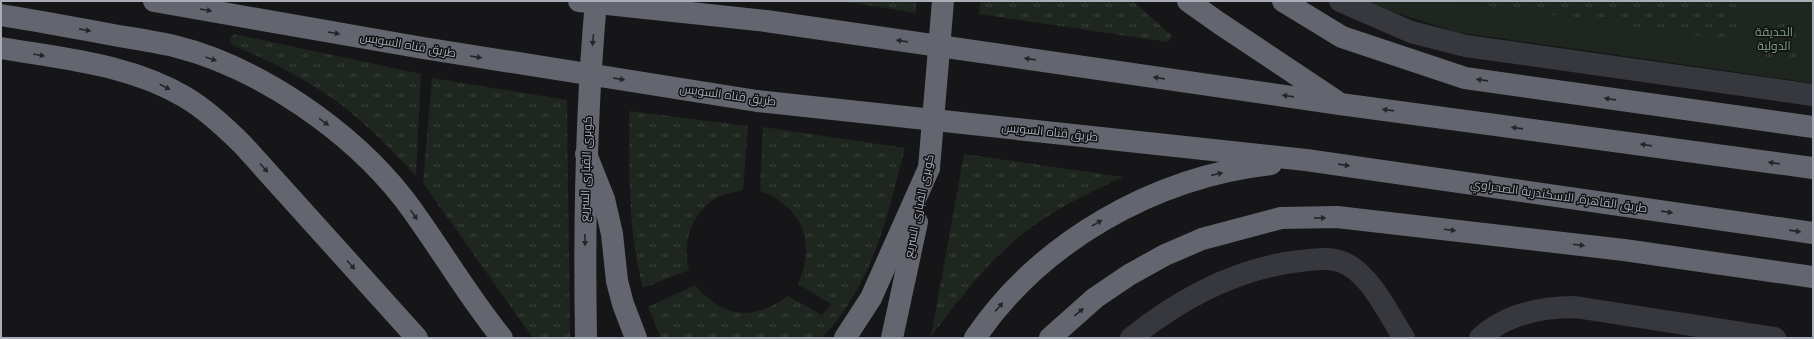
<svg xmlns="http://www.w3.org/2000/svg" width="1814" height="339" font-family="Quicksand,Cairo,sans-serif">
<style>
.grass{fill:url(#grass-tufts)}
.garden{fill:#1e261f;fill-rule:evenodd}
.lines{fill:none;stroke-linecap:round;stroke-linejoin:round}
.minor{stroke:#37383d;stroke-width:22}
.highway{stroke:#63666e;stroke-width:22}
.highway-bridge{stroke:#63666e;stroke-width:22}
.oneway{fill:#26262a}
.labels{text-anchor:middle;stroke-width:3;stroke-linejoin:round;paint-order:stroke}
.park-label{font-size:12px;fill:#7fa381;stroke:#111113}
.street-label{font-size:12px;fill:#a8adb8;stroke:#111113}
</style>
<defs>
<pattern id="grass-tufts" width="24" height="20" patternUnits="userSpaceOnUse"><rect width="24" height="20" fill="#1e261f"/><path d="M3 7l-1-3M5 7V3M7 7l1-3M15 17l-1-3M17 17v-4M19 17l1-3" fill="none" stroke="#3c433d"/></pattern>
</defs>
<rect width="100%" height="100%" fill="#161618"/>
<g class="grass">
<path d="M 841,1 L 916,1 L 916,13 Z"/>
<path d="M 980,1 L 1133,1 L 1172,36 L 1168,42 L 979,14 Z"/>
<path d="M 1359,1 L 1813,1 L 1813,83 L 1457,32 Z"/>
<path d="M 234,34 L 421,74 L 416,176 C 393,151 369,127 343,106 C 309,80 271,62 233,45 L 230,42 L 230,38 Z"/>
<path d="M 432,78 L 567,100 L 570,338 L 534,338 L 531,335 L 423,183 Z"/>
<path d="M 629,111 L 748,126 L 743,190 C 737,192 730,192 724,195 C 694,206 681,240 689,270 L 643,288 C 627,230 630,170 629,111 Z"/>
<path d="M 763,127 L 905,148 C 886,220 874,282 822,338 L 661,338 L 648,307 L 695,285 C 724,318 752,322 788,296 L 822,315 L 831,304 L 798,284 C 817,243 802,206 760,191 Z"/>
<path d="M 964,154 L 1123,177 C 1079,197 1034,219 1000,254 C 974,279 953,308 931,336 Z"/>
</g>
<path class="garden" d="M 1359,1 L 1454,1 L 1735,41 L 1739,5 L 1719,1 L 1813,1 L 1813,83 L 1457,32 ZM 1779,22 L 1798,27 L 1795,40 L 1800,42 L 1795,66 L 1761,58 L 1766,37 L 1775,39 Z"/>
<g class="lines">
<g class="minor">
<path d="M 1340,1 L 1411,32 L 1466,46 L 1813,95"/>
<path d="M 1131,338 C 1181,298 1236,268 1300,261 C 1317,259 1334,256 1350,266 C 1373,280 1389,315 1404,338"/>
<path d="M 1480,338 C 1506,314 1541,307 1575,307 L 1775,338"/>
</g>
<g class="highway">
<path d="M 154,1 L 423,48 L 757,101 L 1306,160 L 1813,233"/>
<path d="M 579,1 L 766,21 L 1340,104 L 1813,168"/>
<path d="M 1188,1 L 1219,23 L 1336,101"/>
<path d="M 1283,1 L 1342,37 L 1465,78 L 1813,127"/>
<path d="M 1,15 C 40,21 80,29 119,36 C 137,39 156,42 174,46 C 259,67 351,131 404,199 C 438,244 466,294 502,338"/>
<path d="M 1,48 C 64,59 129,64 185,97 C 207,110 225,127 243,145 L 417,338"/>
<path d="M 586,154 L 604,199 L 612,234 L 617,281 L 623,304 L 636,338"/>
<path d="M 845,338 L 871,298 L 929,168"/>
<path d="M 892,338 L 917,222"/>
<path d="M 975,338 C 1041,241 1155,177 1271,164"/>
<path d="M 1050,338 L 1095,298 L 1129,275 L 1165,255 L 1202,239 L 1281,218 L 1337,217 L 1624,250 L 1813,277"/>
</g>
<g class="highway-bridge">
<path d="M 929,168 L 943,1"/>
<path d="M 586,338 C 584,225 586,113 596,1"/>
</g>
</g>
<defs><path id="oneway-solid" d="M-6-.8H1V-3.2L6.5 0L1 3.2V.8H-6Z"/></defs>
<g class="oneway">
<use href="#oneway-solid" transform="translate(206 10) rotate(10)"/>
<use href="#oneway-solid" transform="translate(85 30) rotate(11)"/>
<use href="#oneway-solid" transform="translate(334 33) rotate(10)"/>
<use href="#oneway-solid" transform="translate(593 40) rotate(95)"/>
<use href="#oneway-solid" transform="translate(902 41) rotate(-172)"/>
<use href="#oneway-solid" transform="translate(39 55) rotate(10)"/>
<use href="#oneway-solid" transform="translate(476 57) rotate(9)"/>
<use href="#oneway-solid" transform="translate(211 59) rotate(19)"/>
<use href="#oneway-solid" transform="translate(1030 59) rotate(-172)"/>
<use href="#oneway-solid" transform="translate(1159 78) rotate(-172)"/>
<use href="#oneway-solid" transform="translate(619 79) rotate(9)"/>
<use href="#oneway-solid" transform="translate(1482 80) rotate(-172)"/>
<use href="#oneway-solid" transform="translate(165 87) rotate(27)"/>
<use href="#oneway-solid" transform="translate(1288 96) rotate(-172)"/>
<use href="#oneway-solid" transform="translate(1610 99) rotate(-172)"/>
<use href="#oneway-solid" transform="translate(1388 110) rotate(-172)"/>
<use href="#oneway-solid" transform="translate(324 122) rotate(36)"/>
<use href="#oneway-solid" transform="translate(1517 128) rotate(-172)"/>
<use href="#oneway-solid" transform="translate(1646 145) rotate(-172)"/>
<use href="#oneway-solid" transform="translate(1774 163) rotate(-172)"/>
<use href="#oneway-solid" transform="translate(1344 165) rotate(8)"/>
<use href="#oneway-solid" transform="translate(264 168) rotate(48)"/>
<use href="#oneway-solid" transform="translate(1217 174) rotate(-13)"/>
<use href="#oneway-solid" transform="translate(1667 212) rotate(8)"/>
<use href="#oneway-solid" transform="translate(414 215) rotate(55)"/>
<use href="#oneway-solid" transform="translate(1320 218) rotate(-1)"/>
<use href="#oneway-solid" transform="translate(1097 223) rotate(-31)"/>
<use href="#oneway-solid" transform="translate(1450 230) rotate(7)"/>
<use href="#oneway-solid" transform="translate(1795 231) rotate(8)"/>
<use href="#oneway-solid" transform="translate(585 240) rotate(89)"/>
<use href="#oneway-solid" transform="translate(1579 245) rotate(7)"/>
<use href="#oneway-solid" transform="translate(351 265) rotate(48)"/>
<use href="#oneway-solid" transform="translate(999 307) rotate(-49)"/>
<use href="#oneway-solid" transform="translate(1079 312) rotate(-39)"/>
</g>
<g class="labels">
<g class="park-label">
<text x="1774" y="36">الحديقة<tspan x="1774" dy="14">الدولية</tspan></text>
</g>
<g class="street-label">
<text transform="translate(408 45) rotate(10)" y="4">طريق قناه السويس</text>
<text transform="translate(728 95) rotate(8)" y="4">طريق قناه السويس</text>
<text transform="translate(1050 132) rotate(6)" y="4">طريق قناه السويس</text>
<text transform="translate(586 169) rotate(-88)" y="4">كوبرى القبارى السريع</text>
<text transform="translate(1559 196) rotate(8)" y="4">طريق القاهرة, الاسكندرية الصحراوي</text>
<text transform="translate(919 206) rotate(-78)" y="4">كوبرى القبارى السريع</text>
</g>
</g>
<rect width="1814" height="339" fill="none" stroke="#a8adb8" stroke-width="4"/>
</svg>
